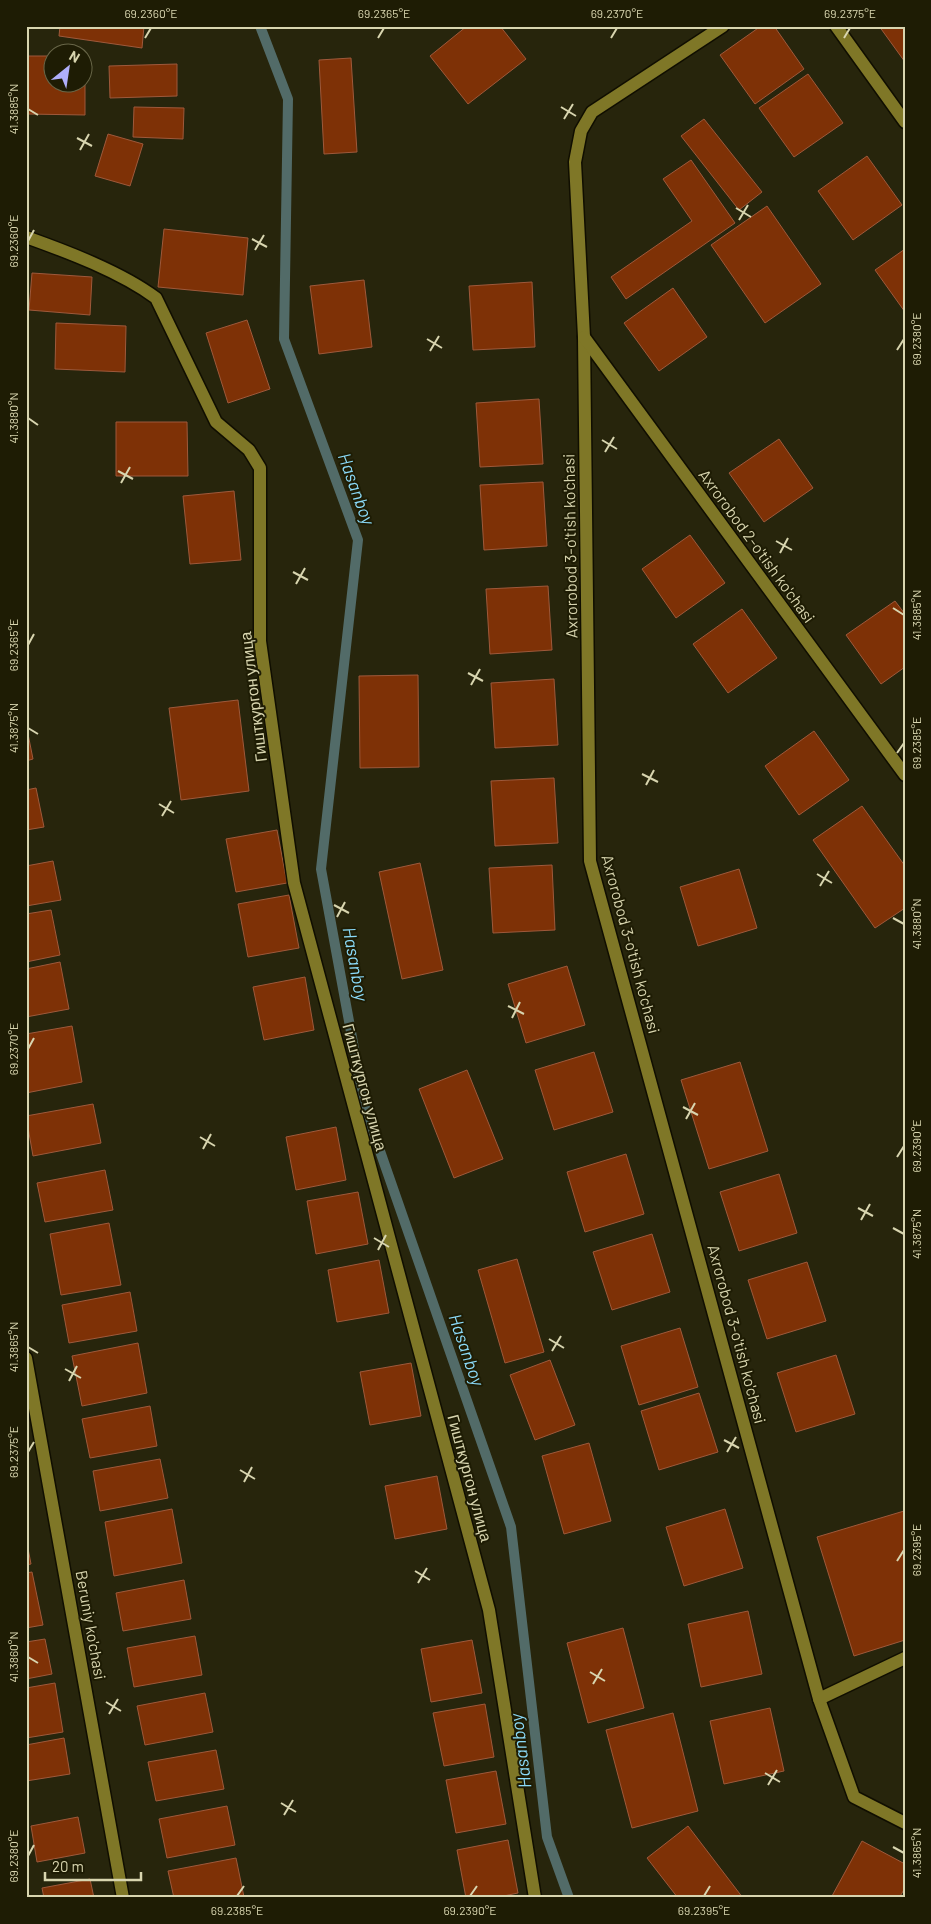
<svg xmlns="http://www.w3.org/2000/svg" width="931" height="1924" font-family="Barlow,sans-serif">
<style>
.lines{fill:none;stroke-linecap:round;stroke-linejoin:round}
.stream{stroke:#526b68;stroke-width:10}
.building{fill:#7e3106;stroke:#9e593b}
.minor-casing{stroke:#100e00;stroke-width:15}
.minor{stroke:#7f7727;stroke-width:12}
.ticks{fill:none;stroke:#d8d5af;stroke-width:2}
.labels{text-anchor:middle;stroke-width:4;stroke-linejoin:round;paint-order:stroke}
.street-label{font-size:16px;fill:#d8d5af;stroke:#1e1c04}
.water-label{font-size:18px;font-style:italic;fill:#8bdaf8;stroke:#1e1c04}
.neatline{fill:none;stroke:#d8d5af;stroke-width:2}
.ticks-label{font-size:12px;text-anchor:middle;fill:#d8d5af}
</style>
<rect width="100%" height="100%" fill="#27250c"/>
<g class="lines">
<path class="stream" d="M 260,26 L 288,99 L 284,339 L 358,540 L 321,869 L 365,1108 L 511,1527 L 547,1837 L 569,1898"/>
</g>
<g class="building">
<path d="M 60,26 L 144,26 L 142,48 L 59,36 Z"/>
<path d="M 467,26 L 500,26 L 526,59 L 468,104 L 430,56 Z"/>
<path d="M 761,26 L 774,26 L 804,69 L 755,104 L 720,55 Z"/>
<path d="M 879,26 L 905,26 L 905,62 Z"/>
<path d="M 27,56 L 52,56 L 52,82 L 82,82 L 82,57 L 85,57 L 85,115 L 27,114 Z"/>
<path d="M 351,58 L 357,152 L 324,154 L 319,60 Z"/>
<path d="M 177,64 L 177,96 L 110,98 L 109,66 Z"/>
<path d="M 808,74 L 843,123 L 794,157 L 759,108 Z"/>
<path d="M 134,107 L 184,108 L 183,139 L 133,137 Z"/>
<path d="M 704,119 L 762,192 L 739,210 L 681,136 Z"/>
<path d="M 108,134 L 143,144 L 130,186 L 95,176 Z"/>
<path d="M 867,156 L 902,205 L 853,240 L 818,191 Z"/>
<path d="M 691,160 L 735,223 L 626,299 L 611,277 L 692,221 L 663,179 Z"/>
<path d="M 767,206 L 821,284 L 765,323 L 711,245 Z"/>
<path d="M 164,229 L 248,238 L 243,295 L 158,287 Z"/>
<path d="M 905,249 L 905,312 L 875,270 Z"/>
<path d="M 32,273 L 92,277 L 90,315 L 29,310 Z"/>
<path d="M 364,280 L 372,347 L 319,354 L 310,286 Z"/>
<path d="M 532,282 L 535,347 L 473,350 L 469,286 Z"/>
<path d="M 673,288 L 707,337 L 659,371 L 624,323 Z"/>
<path d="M 247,320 L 270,389 L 228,403 L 206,333 Z"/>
<path d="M 56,323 L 126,326 L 125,372 L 55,369 Z"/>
<path d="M 539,399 L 543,464 L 480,467 L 476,403 Z"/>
<path d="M 116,422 L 187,422 L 188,476 L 116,476 Z"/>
<path d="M 779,439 L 813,488 L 764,522 L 729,473 Z"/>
<path d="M 543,482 L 547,546 L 484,550 L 480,485 Z"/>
<path d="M 234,491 L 241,560 L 190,564 L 183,496 Z"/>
<path d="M 690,535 L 725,583 L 676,618 L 642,569 Z"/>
<path d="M 548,586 L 552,650 L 490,654 L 486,589 Z"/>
<path d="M 895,601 L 905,614 L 905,667 L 881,684 L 846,635 Z"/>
<path d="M 742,609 L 777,658 L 728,693 L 693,644 Z"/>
<path d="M 418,675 L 419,767 L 360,768 L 359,676 Z"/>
<path d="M 554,679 L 558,745 L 495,748 L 491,683 Z"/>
<path d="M 238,700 L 249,791 L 181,800 L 169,708 Z"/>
<path d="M 26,724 L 33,759 L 26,761 Z"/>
<path d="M 814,731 L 849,780 L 799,815 L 765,766 Z"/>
<path d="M 554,778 L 558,843 L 495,846 L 491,781 Z"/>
<path d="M 36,788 L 44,827 L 26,830 L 26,790 Z"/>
<path d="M 862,806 L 905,866 L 905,908 L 875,928 L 813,840 Z"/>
<path d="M 277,830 L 287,883 L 236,892 L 226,839 Z"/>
<path d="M 53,861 L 61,900 L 26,906 L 26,866 Z"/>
<path d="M 420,863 L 443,970 L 402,979 L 379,872 Z"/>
<path d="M 552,865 L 555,930 L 493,933 L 489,868 Z"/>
<path d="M 739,869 L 757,928 L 698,946 L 680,887 Z"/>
<path d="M 289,895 L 299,948 L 248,957 L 238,904 Z"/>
<path d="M 51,910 L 60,955 L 26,962 L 26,914 Z"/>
<path d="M 60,962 L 69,1009 L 26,1017 L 26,969 Z"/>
<path d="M 567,966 L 585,1025 L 526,1043 L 508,984 Z"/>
<path d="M 305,977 L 314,1030 L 264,1040 L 253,987 Z"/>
<path d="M 72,1026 L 82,1082 L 26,1093 L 26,1034 Z"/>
<path d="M 594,1052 L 613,1112 L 554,1130 L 535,1070 Z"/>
<path d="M 740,1062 L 768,1151 L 709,1169 L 681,1080 Z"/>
<path d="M 467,1070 L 503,1159 L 454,1178 L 419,1089 Z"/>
<path d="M 93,1104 L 101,1143 L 33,1156 L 26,1116 Z"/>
<path d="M 336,1127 L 346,1180 L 296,1190 L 286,1137 Z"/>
<path d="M 626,1154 L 644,1214 L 585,1232 L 567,1172 Z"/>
<path d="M 105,1170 L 113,1210 L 45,1222 L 37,1183 Z"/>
<path d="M 779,1174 L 797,1233 L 739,1251 L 720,1192 Z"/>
<path d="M 358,1192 L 368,1244 L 316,1254 L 307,1201 Z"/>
<path d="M 109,1223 L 121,1285 L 61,1295 L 50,1234 Z"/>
<path d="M 652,1234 L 670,1292 L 612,1310 L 593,1252 Z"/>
<path d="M 517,1259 L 544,1352 L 505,1363 L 478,1270 Z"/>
<path d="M 379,1260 L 389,1313 L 337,1322 L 328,1270 Z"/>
<path d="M 807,1262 L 826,1321 L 767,1339 L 748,1280 Z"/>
<path d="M 130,1292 L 137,1331 L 69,1343 L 62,1305 Z"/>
<path d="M 680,1328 L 698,1387 L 639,1405 L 621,1346 Z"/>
<path d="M 138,1343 L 147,1393 L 82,1406 L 72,1356 Z"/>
<path d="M 836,1355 L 855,1414 L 796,1432 L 777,1373 Z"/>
<path d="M 550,1360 L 575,1425 L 535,1440 L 510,1375 Z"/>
<path d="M 411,1363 L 421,1416 L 370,1425 L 360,1372 Z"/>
<path d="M 699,1393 L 718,1452 L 659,1470 L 641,1411 Z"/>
<path d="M 150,1406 L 157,1446 L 90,1458 L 82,1419 Z"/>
<path d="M 589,1443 L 611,1521 L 564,1534 L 542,1456 Z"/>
<path d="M 160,1459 L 168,1498 L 100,1511 L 93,1471 Z"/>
<path d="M 437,1476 L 447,1529 L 395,1539 L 385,1486 Z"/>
<path d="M 172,1509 L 182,1563 L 114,1576 L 105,1522 Z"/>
<path d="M 725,1509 L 743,1568 L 684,1586 L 666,1527 Z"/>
<path d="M 904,1511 L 905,1640 L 854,1656 L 817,1537 Z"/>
<path d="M 26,1538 L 31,1564 L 26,1565 Z"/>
<path d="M 32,1572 L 43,1625 L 26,1628 L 26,1573 Z"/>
<path d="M 184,1580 L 191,1619 L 123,1631 L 116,1593 Z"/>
<path d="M 748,1611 L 762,1674 L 701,1687 L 688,1624 Z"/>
<path d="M 623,1628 L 644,1708 L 588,1723 L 567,1643 Z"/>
<path d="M 195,1636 L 202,1675 L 134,1687 L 127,1648 Z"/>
<path d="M 45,1639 L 52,1674 L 26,1679 L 26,1642 Z"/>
<path d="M 472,1640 L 482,1693 L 431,1702 L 421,1649 Z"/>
<path d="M 55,1683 L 63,1732 L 26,1738 L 26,1688 Z"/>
<path d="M 205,1693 L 213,1732 L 145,1745 L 137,1706 Z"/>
<path d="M 485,1704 L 494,1757 L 444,1766 L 433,1713 Z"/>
<path d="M 770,1708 L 784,1771 L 724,1784 L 710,1721 Z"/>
<path d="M 673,1713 L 698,1811 L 632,1828 L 606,1730 Z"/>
<path d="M 64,1738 L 70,1774 L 26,1781 L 26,1745 Z"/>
<path d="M 216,1750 L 224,1789 L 156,1801 L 148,1762 Z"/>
<path d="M 496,1771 L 506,1824 L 456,1833 L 446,1780 Z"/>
<path d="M 227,1806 L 235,1845 L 167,1858 L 159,1819 Z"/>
<path d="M 78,1817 L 85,1853 L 37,1862 L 31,1826 Z"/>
<path d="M 688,1826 L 743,1898 L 678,1898 L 647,1858 Z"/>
<path d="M 508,1840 L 518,1893 L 494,1898 L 466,1898 L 457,1850 Z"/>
<path d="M 862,1841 L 905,1864 L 905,1888 L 899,1898 L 836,1898 L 832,1896 Z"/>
<path d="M 236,1858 L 244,1897 L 174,1898 L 168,1871 Z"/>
<path d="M 90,1879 L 94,1898 L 44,1898 L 42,1888 Z"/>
</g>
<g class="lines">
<g class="minor-casing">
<g id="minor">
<path d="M 723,26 L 592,112 L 581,131 L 575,162 L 584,337 L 590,861 L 819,1699 L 854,1797 L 905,1823"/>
<path d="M 836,26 L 905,122"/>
<path d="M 26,237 C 68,252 121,272 156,298 L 216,422 L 249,450 L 260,468 L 260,641 L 294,883 L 489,1610 L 535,1898"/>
<path d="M 584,337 L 905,775"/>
<path d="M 26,1358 L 123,1898"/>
<path d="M 819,1699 L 905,1658"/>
</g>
</g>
<use href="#minor" class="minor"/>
</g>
<path class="ticks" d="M 145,38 L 151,28M 378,38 L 384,28M 611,38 L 617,28M 844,38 L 850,28M 561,107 L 576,116M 28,109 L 38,115M 564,119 L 573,104M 77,138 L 92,146M 80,150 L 89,134M 736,208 L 751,217M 739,220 L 748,205M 252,239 L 267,247M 28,241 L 34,230M 255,250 L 264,235M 427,339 L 442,348M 897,350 L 904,339M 430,351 L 439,336M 28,418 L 38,425M 602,440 L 617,449M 605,452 L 614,437M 118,471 L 133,479M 121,483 L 130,467M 776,541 L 792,550M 780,553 L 788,538M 293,572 L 308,580M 296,584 L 305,568M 893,608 L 904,615M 28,645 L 34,634M 468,673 L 483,681M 471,685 L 480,669M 28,728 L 38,734M 897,753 L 904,743M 642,774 L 658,782M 646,785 L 654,770M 159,804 L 174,813M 162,816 L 171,801M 817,874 L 832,883M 820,886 L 829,871M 334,905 L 349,913M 337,917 L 345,902M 893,918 L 904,924M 508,1006 L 524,1014M 512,1018 L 520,1002M 28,1049 L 34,1038M 683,1107 L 698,1115M 686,1119 L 695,1103M 200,1137 L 215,1146M 203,1149 L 211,1134M 897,1157 L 904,1146M 858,1208 L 873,1216M 861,1220 L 870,1204M 893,1228 L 904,1234M 374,1238 L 389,1247M 378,1250 L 386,1235M 549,1339 L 564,1348M 28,1347 L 38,1353M 552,1351 L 561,1336M 65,1369 L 81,1378M 69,1381 L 77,1366M 724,1440 L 739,1448M 28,1452 L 34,1442M 727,1452 L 736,1437M 240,1470 L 255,1479M 244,1482 L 252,1467M 897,1561 L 904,1550M 415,1571 L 430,1580M 418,1583 L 427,1568M 28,1657 L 38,1663M 590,1672 L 605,1681M 593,1684 L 602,1669M 106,1702 L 121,1711M 109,1714 L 118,1699M 765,1773 L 780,1782M 768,1785 L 777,1770M 281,1803 L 296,1812M 284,1815 L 293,1800M 893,1847 L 904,1853M 28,1856 L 34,1845M 237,1896 L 244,1886M 470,1896 L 477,1886M 704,1896 L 710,1886"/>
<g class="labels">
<g class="street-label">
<text transform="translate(570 546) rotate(-91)" y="6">Axrorobod 3-o'tish ko'chasi</text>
<text transform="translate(757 546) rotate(54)" y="6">Axrorobod 2-o'tish ko'chasi</text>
<text transform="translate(253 697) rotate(-97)" y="6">Гишткургон улица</text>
<text transform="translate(631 944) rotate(75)" y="6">Axrorobod 3-o'tish ko'chasi</text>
<text transform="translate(365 1087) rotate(75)" y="6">Гишткургон улица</text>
<text transform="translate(737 1334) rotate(75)" y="6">Axrorobod 3-o'tish ko'chasi</text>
<text transform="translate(470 1478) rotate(75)" y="6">Гишткургон улица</text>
<text transform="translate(91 1625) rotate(80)" y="6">Beruniy ko'chasi</text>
</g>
<g class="water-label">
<text transform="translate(356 489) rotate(70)" y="6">Hasanboy</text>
<text transform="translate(355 964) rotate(80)" y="6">Hasanboy</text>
<text transform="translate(466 1350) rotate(71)" y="6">Hasanboy</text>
<text transform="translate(521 1751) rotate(-97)" y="6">Hasanboy</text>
</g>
</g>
<rect width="931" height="1924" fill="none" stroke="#1e1c04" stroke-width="55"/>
<g transform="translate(68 68) rotate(30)"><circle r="24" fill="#1e1c04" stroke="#686648"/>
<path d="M0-4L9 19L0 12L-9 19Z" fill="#afaefa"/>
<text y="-8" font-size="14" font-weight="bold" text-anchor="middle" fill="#d8d5af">N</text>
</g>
<path d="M45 1872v8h96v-8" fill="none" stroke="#d8d5af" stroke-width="2.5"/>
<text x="52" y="1872" font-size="15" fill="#d8d5af" stroke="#1e1c04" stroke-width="4" paint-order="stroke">20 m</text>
<rect x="28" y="28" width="876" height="1868" class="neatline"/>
<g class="ticks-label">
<text x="151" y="18">69.2360°E</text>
<text x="384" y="18">69.2365°E</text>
<text x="617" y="18">69.2370°E</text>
<text x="850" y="18">69.2375°E</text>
<text transform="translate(14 109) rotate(-90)" y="4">41.3885°N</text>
<text transform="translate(14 241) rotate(-90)" y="4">69.2360°E</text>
<text transform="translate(917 339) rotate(-90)" y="4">69.2380°E</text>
<text transform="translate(14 418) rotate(-90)" y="4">41.3880°N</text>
<text transform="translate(917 615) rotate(-90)" y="4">41.3885°N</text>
<text transform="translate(14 645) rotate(-90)" y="4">69.2365°E</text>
<text transform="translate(14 728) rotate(-90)" y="4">41.3875°N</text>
<text transform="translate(917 743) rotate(-90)" y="4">69.2385°E</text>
<text transform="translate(917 924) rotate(-90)" y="4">41.3880°N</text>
<text transform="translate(14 1049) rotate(-90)" y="4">69.2370°E</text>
<text transform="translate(917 1146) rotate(-90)" y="4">69.2390°E</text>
<text transform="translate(917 1234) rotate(-90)" y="4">41.3875°N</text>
<text transform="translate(14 1347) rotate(-90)" y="4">41.3865°N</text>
<text transform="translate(14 1452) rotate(-90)" y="4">69.2375°E</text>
<text transform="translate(917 1550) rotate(-90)" y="4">69.2395°E</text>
<text transform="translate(14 1657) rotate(-90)" y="4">41.3860°N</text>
<text transform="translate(917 1853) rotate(-90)" y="4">41.3865°N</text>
<text transform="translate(14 1856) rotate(-90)" y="4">69.2380°E</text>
<text x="237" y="1915">69.2385°E</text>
<text x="470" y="1915">69.2390°E</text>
<text x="704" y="1915">69.2395°E</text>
</g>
</svg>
